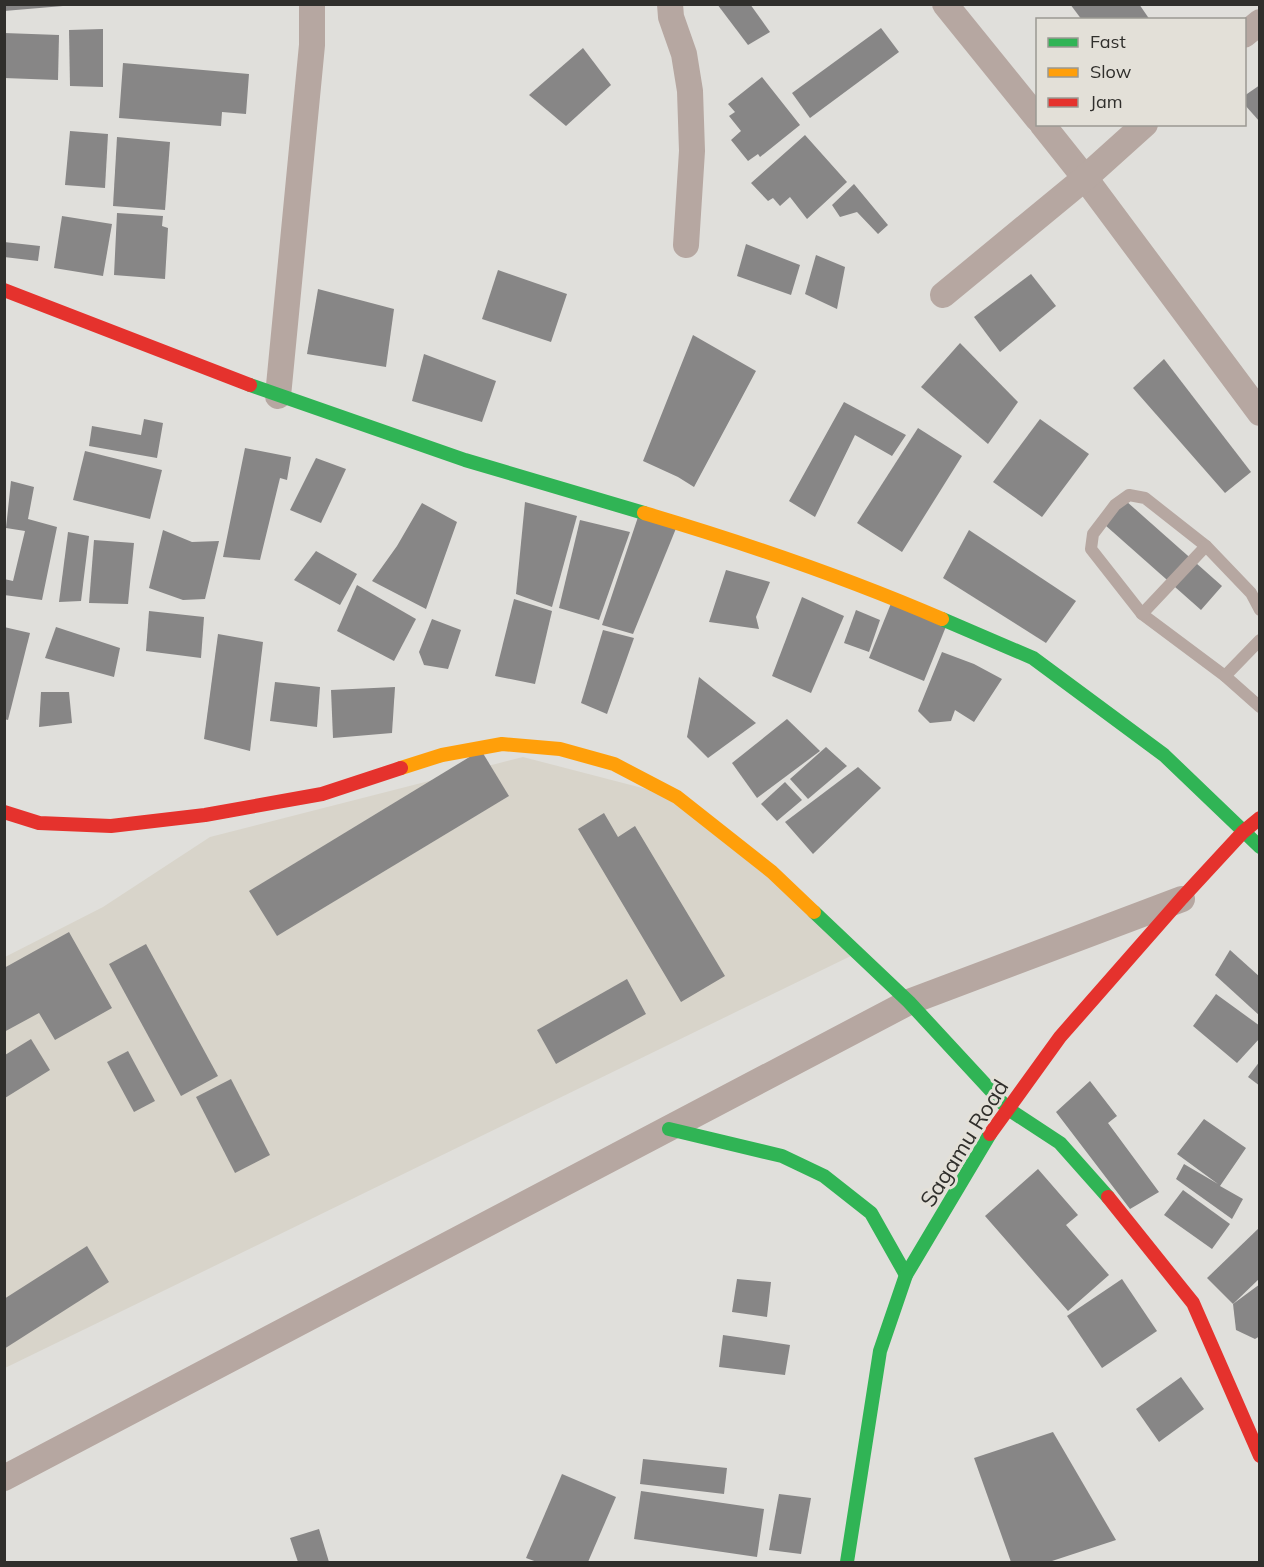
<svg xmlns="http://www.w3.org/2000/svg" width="1264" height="1567" font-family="Mulish,sans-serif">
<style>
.built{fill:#d8d4ca}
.building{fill:#878686}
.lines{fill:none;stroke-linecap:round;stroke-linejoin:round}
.lane{stroke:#b6a7a1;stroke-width:12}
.street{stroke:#b6a7a1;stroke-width:26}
.fast{stroke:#30b455;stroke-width:14}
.slow{stroke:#ff9f0a;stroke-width:14}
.jam{stroke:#e5322d;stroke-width:14}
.labels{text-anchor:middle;stroke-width:6;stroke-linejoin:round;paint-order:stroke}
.street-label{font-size:22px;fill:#302f2c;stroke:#e3e0d8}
</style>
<rect width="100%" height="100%" fill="#e0dfdb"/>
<path class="built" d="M 523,757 L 677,797 L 857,953 L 5,1368 L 5,957 L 103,907 L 210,837 Z"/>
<g class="building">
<path d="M 4,4 L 63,4 L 63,6 L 4,11 Z"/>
<path d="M 717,4 L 750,4 L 770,32 L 748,45 Z"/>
<path d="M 1070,4 L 1139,4 L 1150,20 L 1082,20 Z"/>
<path d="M 881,28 L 899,52 L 810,118 L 792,93 Z"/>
<path d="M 103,29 L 103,87 L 70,86 L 69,30 Z"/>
<path d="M 4,33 L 59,35 L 58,80 L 4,78 Z"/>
<path d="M 583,48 L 611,85 L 566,126 L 529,95 Z"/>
<path d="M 123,63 L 249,74 L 246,114 L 222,112 L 221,126 L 119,118 Z"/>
<path d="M 762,77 L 800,125 L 760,157 L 758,154 L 748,161 L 731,140 L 741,131 L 729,116 L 735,112 L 728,104 Z"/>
<path d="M 1260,85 L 1260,122 L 1244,104 L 1244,96 Z"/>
<path d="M 70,131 L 108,134 L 105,188 L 65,185 Z"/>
<path d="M 805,135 L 847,182 L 807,219 L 790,197 L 780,206 L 773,198 L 768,201 L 751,183 Z"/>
<path d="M 117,137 L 170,142 L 165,210 L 113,206 Z"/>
<path d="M 854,184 L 888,225 L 878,234 L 857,212 L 840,217 L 832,205 Z"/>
<path d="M 117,213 L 163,216 L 162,226 L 168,228 L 165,279 L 114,275 Z"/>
<path d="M 62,216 L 112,224 L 103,276 L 54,268 Z"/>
<path d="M 4,242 L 40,246 L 38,261 L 4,257 Z"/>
<path d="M 746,244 L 800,265 L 791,295 L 737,276 Z"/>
<path d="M 816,255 L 845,267 L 837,309 L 805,294 Z"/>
<path d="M 498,270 L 567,294 L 551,342 L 482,319 Z"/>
<path d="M 1031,274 L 1056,306 L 1000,352 L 974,317 Z"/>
<path d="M 318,289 L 394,309 L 386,367 L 307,354 Z"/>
<path d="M 693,335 L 756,371 L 694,487 L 678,477 L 643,461 Z"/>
<path d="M 960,343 L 1018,402 L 988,444 L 921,387 Z"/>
<path d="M 424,354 L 496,381 L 482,422 L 412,401 Z"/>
<path d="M 1164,359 L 1251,472 L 1225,493 L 1133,388 Z"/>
<path d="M 844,402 L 906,435 L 892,456 L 855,435 L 815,517 L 789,501 Z"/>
<path d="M 144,419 L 163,423 L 157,458 L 89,446 L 92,426 L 141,435 Z"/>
<path d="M 1040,419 L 1089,454 L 1042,517 L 993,482 Z"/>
<path d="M 918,428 L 962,456 L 902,552 L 857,523 Z"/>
<path d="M 245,448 L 291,457 L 287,480 L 280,478 L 260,560 L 223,557 Z"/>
<path d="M 85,451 L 162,470 L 150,519 L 73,500 Z"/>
<path d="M 316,458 L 346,469 L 321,523 L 290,510 Z"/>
<path d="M 11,481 L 34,487 L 28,519 L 57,527 L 42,600 L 4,595 L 4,579 L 13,581 L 25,531 L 6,528 Z"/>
<path d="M 1126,501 L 1222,586 L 1201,610 L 1105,525 Z"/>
<path d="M 525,502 L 577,516 L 552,607 L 516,594 Z"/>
<path d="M 422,503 L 457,522 L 426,609 L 372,581 L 397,546 Z"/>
<path d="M 638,517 L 677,526 L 633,634 L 602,625 Z"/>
<path d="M 580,520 L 630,532 L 599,620 L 559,608 Z"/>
<path d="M 163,530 L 192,542 L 219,541 L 205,599 L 183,600 L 149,588 Z"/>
<path d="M 969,530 L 1076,601 L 1046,643 L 943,578 Z"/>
<path d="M 68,532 L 89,536 L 81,601 L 59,602 Z"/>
<path d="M 94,540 L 134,543 L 128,604 L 89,603 Z"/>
<path d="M 316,551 L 357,574 L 340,605 L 294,580 Z"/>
<path d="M 726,570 L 770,582 L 756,617 L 759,629 L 709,622 Z"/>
<path d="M 357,585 L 416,619 L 394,661 L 337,631 Z"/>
<path d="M 802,597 L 844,616 L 811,693 L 772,676 Z"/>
<path d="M 514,599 L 552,611 L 535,684 L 495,676 Z"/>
<path d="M 892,601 L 947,624 L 924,681 L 869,658 Z"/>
<path d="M 856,610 L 880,620 L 869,652 L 844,643 Z"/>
<path d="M 149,611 L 204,617 L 201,658 L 146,651 Z"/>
<path d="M 432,619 L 461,630 L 448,669 L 424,665 L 419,652 Z"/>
<path d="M 4,627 L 30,633 L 8,720 L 4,719 Z"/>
<path d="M 56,627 L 120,648 L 114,677 L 45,658 Z"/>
<path d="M 603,630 L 634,638 L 607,714 L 581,703 Z"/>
<path d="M 218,634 L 263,642 L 250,751 L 204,739 Z"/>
<path d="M 942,652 L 974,664 L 1002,679 L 974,722 L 955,710 L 951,721 L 930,723 L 918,711 Z"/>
<path d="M 699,677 L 756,723 L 708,758 L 687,737 Z"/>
<path d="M 275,682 L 320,687 L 317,727 L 270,721 Z"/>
<path d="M 395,687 L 392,733 L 333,738 L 331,690 Z"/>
<path d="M 41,692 L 69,692 L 72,723 L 39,727 Z"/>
<path d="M 787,719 L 820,751 L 757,798 L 732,763 Z"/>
<path d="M 826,747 L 847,766 L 808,799 L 790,779 Z"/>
<path d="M 481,750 L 509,796 L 277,936 L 249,891 Z"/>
<path d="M 858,767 L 881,788 L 813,854 L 785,822 Z"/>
<path d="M 785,782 L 802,800 L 777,821 L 761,804 Z"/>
<path d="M 604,813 L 618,837 L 635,826 L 725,976 L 681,1002 L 578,829 Z"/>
<path d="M 69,932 L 112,1008 L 55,1040 L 39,1013 L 4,1032 L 4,968 Z"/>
<path d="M 146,944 L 218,1076 L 181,1096 L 109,964 Z"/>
<path d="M 1230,950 L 1260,977 L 1260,1016 L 1215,975 Z"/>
<path d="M 627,979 L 646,1014 L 556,1064 L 537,1030 Z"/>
<path d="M 1216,994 L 1260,1026 L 1260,1038 L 1237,1063 L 1193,1026 Z"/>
<path d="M 31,1039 L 50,1070 L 5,1098 L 5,1055 Z"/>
<path d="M 128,1051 L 155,1101 L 134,1112 L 107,1062 Z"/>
<path d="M 1260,1061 L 1260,1086 L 1248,1077 Z"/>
<path d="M 231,1079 L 270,1155 L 235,1173 L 196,1097 Z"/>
<path d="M 1090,1081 L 1117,1116 L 1108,1123 L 1159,1192 L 1130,1209 L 1056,1112 Z"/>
<path d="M 1204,1119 L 1246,1148 L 1220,1186 L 1243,1199 L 1232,1219 L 1176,1179 L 1184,1164 L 1218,1184 L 1177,1154 Z"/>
<path d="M 1038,1169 L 1078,1215 L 1066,1225 L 1109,1275 L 1068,1311 L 985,1216 Z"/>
<path d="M 1183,1190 L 1230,1224 L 1212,1249 L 1164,1215 Z"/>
<path d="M 1260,1227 L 1260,1278 L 1233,1304 L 1207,1278 Z"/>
<path d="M 87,1246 L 109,1282 L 4,1349 L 4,1299 Z"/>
<path d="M 737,1279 L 771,1282 L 767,1317 L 732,1312 Z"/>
<path d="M 1122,1279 L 1157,1331 L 1102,1368 L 1067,1316 Z"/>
<path d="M 1260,1284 L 1260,1336 L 1255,1339 L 1236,1330 L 1233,1304 Z"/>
<path d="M 723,1335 L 790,1345 L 785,1375 L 719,1367 Z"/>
<path d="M 1181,1377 L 1204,1409 L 1159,1442 L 1136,1409 Z"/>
<path d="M 1053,1432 L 1116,1540 L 1049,1562 L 1011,1562 L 974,1458 Z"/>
<path d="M 643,1459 L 727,1468 L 724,1494 L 640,1484 Z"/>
<path d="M 562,1474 L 616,1497 L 588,1562 L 537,1562 L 526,1558 Z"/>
<path d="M 641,1491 L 764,1509 L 757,1557 L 634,1539 Z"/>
<path d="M 779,1494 L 811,1498 L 801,1554 L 769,1550 Z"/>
<path d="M 319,1529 L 329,1562 L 298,1562 L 290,1538 Z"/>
</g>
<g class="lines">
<g class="lane">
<path d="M 1260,610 L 1251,593 L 1206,546 L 1145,498 L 1129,495 L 1115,505 L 1093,534 L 1091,549 L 1142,614 L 1225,676 L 1260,707"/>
<path d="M 1142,614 L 1206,546"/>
<path d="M 1225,676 L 1260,640"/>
</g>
<g class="street">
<path d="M 670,4 L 671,17 L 684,54 L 690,91 L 692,151 L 686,245"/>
<path d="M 945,4 L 1038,119"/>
<path d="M 1244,35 L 1260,22"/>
<path d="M 1042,124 L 1085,178 L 1260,413"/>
<path d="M 943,295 L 1085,178 L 1145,124"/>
<path d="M 278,396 L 312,45 L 312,4"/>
<path d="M 4,1478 L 909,1002 L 1182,899"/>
</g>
<g class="fast">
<path d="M 250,385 L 465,460 L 644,513"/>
<path d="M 942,619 L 1033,658 L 1164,755 L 1260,847"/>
<path d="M 814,912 L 909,1002 L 1008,1109 L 1060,1143 L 1108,1197"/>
<path d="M 669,1129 L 782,1156 L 824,1176 L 871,1213 L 906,1275"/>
<path d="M 847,1562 L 880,1351 L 906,1275 L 990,1134"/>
</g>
<g class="slow">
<path d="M 644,513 C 745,543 845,577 942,619"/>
<path d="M 401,768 L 442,755 L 502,744 L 560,749 L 614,764 L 677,797 L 772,872 L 814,912"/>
</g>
<g class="jam">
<path d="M 4,290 L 250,385"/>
<path d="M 4,812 L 39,823 L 111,826 L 205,815 L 322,794 L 401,768"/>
<path d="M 990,1134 L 1060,1037 L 1182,898 L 1243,832 L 1260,818"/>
<path d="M 1108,1197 L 1193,1303 L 1260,1456"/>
</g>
</g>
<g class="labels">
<g class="street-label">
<text transform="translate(964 1143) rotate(-58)" y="8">Sagamu Road</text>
</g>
</g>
<rect width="1264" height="1567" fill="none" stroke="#302f2c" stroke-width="12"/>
<rect x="1036" y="18" width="210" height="108" fill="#e3e0d8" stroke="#9b9993" stroke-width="1.5"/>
<rect x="1048" y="38" width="30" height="9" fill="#30b455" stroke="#9b9993" stroke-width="1.5"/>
<text x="1090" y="48" font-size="18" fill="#302f2c">Fast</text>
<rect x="1048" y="68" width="30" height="9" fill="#ff9f0a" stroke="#9b9993" stroke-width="1.5"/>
<text x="1090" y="78" font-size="18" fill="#302f2c">Slow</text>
<rect x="1048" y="98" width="30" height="9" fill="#e5322d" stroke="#9b9993" stroke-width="1.5"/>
<text x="1090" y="108" font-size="18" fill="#302f2c">Jam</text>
</svg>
